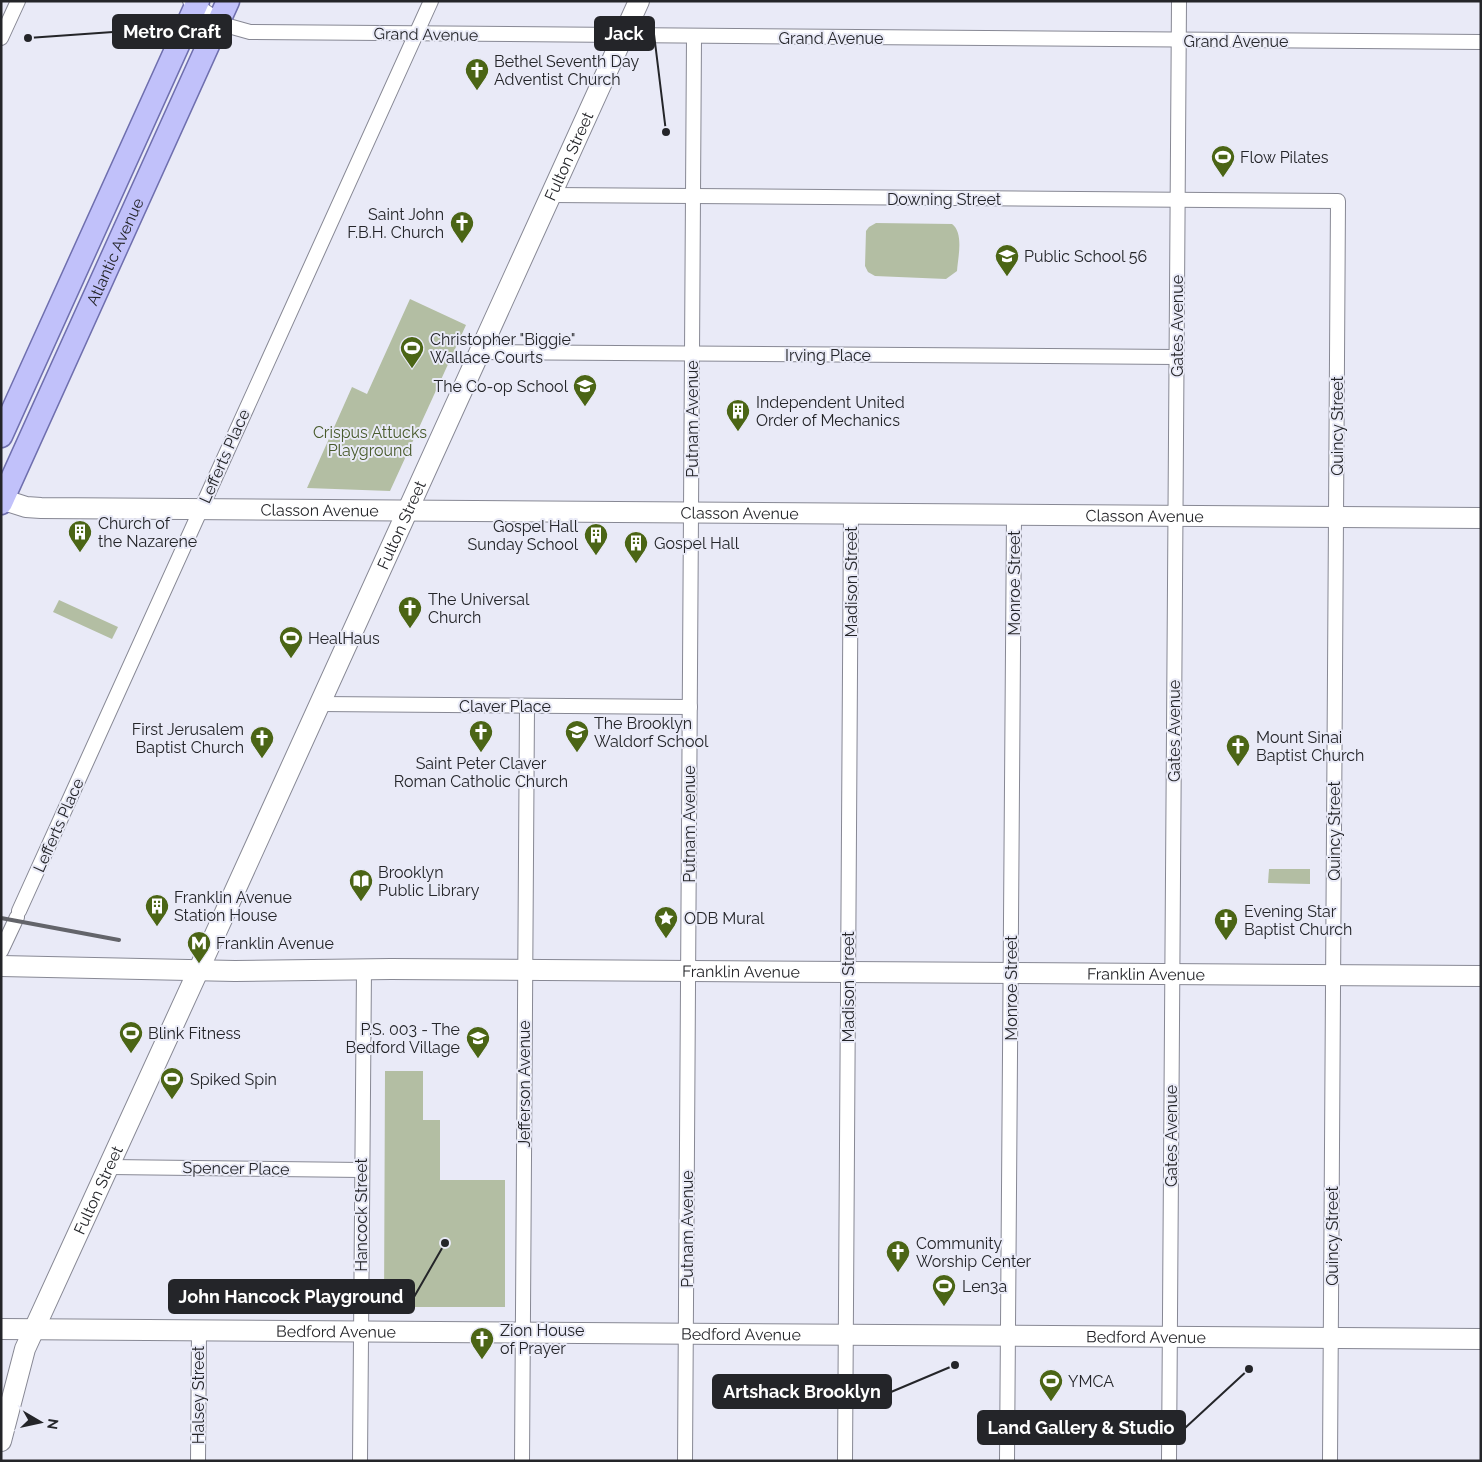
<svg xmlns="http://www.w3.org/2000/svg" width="1482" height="1462" font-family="Raleway,sans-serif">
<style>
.green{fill:#b3bea3}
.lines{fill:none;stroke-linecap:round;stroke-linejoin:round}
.street-casing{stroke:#878894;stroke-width:16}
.secondary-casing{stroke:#878894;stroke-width:22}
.primary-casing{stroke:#6f6fae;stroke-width:25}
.street{stroke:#fff;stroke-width:14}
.secondary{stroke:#fff;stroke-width:20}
.primary{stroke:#c1c1fa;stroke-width:22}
.rail{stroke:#63646a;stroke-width:4}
.labels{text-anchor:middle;stroke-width:4;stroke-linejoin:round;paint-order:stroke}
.street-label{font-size:16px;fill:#242529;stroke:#e9eaf7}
.poi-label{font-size:16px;fill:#242529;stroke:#e9eaf7;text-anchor:start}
.park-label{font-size:16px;fill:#485a2b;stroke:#e9eaf7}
.leader{fill:none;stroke:#242529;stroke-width:2}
.callout-dot{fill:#242529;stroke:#e9eaf7;stroke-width:2}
.callout{fill:#242529;stroke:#242529;stroke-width:2}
.callout-label{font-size:18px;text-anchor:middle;font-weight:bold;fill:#fff}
</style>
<rect width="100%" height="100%" fill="#e9eaf7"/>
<g class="green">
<path d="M 876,223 L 952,224 C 964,233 958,257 957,271 L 946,279 L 875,276 L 868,272 L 865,266 L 866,231 L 869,227 Z"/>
<path d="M 410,299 L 466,325 L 390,491 L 307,488 L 352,387 L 367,394 Z"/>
<path d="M 59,600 L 118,627 L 112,639 L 53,612 Z"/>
<path d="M 1269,869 L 1310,869 L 1310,884 L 1268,883 Z"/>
<path d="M 385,1071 L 423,1071 L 423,1120 L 440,1120 L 440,1180 L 505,1180 L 505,1307 L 384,1307 Z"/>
</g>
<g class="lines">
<g class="street-casing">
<g id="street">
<path d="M 190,1 L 225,25 L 250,32 L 1481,42"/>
<path d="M 1,38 L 18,1"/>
<path d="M 551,195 L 1338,201 L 1330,1461"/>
<path d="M 480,352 L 1176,357"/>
<path d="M 320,704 L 690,707"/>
<path d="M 19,911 L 431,1"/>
<path d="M 1,951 L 17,917"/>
<path d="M 110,1167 L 362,1170"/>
<path d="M 198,1461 L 199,1330"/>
<path d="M 360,1461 L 364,969"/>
<path d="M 522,1461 L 527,706"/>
<path d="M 685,1461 L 694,37"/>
<path d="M 845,1461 L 851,514"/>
<path d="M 1007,1461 L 1014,515"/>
<path d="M 1169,1461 L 1179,1"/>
</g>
</g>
<g class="secondary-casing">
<g id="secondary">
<path id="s1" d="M 1,499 L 26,507 L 41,508 L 1481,518"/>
<path id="s2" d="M 213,939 L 639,1"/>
<path id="s3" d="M 1,966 L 235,971 L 391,969 L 1481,976"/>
<path id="s4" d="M 1,1329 L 1481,1339"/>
<path id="s5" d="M 1,1441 L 25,1349 L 210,945"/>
</g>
</g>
<g class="primary-casing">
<g id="primary">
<path d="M 1,436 L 198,1"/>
<path id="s6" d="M 1,503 L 228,1"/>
</g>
</g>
<use href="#street" class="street"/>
<use href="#secondary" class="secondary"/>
<use href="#primary" class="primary"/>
<path class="rail" d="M 1,918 L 119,940"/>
</g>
<defs>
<g id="church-pin" transform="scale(1.25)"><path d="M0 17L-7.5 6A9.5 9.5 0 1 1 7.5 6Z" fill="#4b6515" stroke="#e9eaf7"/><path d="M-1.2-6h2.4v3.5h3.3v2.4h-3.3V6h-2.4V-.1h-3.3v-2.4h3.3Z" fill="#fff"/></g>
<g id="stadium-pin" transform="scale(1.25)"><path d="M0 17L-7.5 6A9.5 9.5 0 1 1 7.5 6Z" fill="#4b6515" stroke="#e9eaf7"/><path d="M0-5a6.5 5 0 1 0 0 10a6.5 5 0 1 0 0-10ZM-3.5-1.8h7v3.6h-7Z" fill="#fff"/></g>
<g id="school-pin" transform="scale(1.25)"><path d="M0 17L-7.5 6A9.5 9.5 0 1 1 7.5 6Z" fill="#4b6515" stroke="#e9eaf7"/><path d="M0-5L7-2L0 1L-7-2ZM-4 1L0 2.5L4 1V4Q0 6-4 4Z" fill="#fff"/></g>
<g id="building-pin" transform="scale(1.25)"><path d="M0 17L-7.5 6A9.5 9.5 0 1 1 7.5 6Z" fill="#4b6515" stroke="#e9eaf7"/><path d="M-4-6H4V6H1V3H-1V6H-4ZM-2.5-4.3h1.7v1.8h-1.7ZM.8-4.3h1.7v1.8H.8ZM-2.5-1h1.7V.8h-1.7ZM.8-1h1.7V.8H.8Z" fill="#fff"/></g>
<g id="library-pin" transform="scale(1.25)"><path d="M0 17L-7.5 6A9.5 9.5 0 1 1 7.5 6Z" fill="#4b6515" stroke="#e9eaf7"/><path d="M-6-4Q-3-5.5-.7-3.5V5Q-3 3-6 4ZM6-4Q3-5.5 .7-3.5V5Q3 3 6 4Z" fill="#fff"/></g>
<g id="sight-pin" transform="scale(1.25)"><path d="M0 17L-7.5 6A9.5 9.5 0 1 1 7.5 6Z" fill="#4b6515" stroke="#e9eaf7"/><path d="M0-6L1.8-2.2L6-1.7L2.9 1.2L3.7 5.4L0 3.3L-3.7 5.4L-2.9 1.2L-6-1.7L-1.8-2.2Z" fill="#fff"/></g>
<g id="metro-pin" transform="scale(1.25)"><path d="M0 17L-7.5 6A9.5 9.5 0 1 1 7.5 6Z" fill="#4b6515" stroke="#e9eaf7"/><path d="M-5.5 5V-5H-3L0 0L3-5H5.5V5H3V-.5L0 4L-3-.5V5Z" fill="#fff"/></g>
</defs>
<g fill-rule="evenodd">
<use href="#church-pin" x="477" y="70"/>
<use href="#stadium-pin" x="1223" y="157"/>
<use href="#church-pin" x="462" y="223"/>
<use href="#school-pin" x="1007" y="256"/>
<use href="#stadium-pin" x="412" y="348"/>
<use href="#school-pin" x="585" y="386"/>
<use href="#building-pin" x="738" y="411"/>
<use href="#building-pin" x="80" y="532"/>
<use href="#building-pin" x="596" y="535"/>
<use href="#building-pin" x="636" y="543"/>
<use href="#church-pin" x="410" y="608"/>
<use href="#stadium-pin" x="291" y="638"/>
<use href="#church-pin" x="481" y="732"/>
<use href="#school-pin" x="577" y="732"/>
<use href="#church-pin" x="262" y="738"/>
<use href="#church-pin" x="1238" y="746"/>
<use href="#library-pin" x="361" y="881"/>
<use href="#building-pin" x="157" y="906"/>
<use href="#sight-pin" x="666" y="918"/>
<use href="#church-pin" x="1226" y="920"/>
<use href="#metro-pin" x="199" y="943"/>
<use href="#stadium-pin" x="131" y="1033"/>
<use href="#school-pin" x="478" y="1038"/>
<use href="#stadium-pin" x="172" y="1079"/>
<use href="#church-pin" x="898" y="1252"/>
<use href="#stadium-pin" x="944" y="1286"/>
<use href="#church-pin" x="482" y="1339"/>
<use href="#stadium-pin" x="1051" y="1381"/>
</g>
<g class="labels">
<g class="street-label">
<text transform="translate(426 34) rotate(1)" y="6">Grand Avenue</text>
<text x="831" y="44">Grand Avenue</text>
<text x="1236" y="47">Grand Avenue</text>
<text dy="6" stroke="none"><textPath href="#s2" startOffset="860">Fulton Street</textPath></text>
<text x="944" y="205">Downing Street</text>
<text dy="6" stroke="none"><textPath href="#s6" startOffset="276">Atlantic Avenue</textPath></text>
<text transform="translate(1177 326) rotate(-90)" y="6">Gates Avenue</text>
<text x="828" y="361">Irving Place</text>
<text transform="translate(692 419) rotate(-90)" y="6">Putnam Avenue</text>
<text transform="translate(1337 426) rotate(-90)" y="6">Quincy Street</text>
<text transform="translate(224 456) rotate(-66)" y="6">Lefferts Place</text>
<text dy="6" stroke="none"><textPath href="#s1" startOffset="320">Classon Avenue</textPath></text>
<text dy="6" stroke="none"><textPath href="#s1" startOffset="740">Classon Avenue</textPath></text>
<text dy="6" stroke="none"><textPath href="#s1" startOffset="1145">Classon Avenue</textPath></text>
<text dy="6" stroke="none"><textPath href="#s2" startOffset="455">Fulton Street</textPath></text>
<text transform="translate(851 582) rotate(-90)" y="6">Madison Street</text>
<text transform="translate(1014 583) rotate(-90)" y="6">Monroe Street</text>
<text x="505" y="712">Claver Place</text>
<text transform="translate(1174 731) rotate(-90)" y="6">Gates Avenue</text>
<text transform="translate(689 824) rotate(-90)" y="6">Putnam Avenue</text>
<text transform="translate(58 825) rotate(-66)" y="6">Lefferts Place</text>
<text transform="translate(1334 831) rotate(-90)" y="6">Quincy Street</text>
<text dy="6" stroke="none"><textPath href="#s3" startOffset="740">Franklin Avenue</textPath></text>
<text dy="6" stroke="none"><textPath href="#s3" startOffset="1145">Franklin Avenue</textPath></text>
<text transform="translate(848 987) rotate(-90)" y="6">Madison Street</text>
<text transform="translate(1011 988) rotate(-90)" y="6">Monroe Street</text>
<text transform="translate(524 1084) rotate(-90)" y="6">Jefferson Avenue</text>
<text transform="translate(1171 1136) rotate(-90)" y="6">Gates Avenue</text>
<text transform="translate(236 1168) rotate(1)" y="6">Spencer Place</text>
<text dy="6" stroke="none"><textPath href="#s5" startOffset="270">Fulton Street</textPath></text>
<text transform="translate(361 1215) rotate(-90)" y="6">Hancock Street</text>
<text transform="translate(687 1229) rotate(-90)" y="6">Putnam Avenue</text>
<text transform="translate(1332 1236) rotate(-90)" y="6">Quincy Street</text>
<text dy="6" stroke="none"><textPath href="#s4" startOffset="335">Bedford Avenue</textPath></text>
<text dy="6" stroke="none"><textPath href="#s4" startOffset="740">Bedford Avenue</textPath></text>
<text dy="6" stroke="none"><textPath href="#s4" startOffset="1145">Bedford Avenue</textPath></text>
<text transform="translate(198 1395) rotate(-90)" y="6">Halsey Street</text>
</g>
<g class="poi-label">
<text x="494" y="67">Bethel Seventh Day<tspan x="494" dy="18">Adventist Church</tspan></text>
<text x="1240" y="163">Flow Pilates</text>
<text x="444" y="220" text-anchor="end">Saint John<tspan x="444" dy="18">F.B.H. Church</tspan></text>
<text x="1024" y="262">Public School 56</text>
<text x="430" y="345">Christopher "Biggie"<tspan x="430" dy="18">Wallace Courts</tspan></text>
<text x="568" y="392" text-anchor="end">The Co-op School</text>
<text x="756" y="408">Independent United<tspan x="756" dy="18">Order of Mechanics</tspan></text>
<text x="98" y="529">Church of<tspan x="98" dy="18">the Nazarene</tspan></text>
<text x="578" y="532" text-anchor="end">Gospel Hall<tspan x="578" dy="18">Sunday School</tspan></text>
<text x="654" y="549">Gospel Hall</text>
<text x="428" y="605">The Universal<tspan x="428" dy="18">Church</tspan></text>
<text x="308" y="644">HealHaus</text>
<text x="594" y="729">The Brooklyn<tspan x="594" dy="18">Waldorf School</tspan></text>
<text x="244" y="735" text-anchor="end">First Jerusalem<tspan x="244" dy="18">Baptist Church</tspan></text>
<text x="1256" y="743">Mount Sinai<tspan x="1256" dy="18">Baptist Church</tspan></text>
<text x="481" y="769" text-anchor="middle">Saint Peter Claver<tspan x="481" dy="18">Roman Catholic Church</tspan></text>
<text x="378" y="878">Brooklyn<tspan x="378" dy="18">Public Library</tspan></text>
<text x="174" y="903">Franklin Avenue<tspan x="174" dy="18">Station House</tspan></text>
<text x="1244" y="917">Evening Star<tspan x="1244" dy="18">Baptist Church</tspan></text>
<text x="684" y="924">ODB Mural</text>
<text x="216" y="949">Franklin Avenue</text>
<text x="460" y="1035" text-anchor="end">P.S. 003 - The<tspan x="460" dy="18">Bedford Village</tspan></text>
<text x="148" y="1039">Blink Fitness</text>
<text x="190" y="1085">Spiked Spin</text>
<text x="916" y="1249">Community<tspan x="916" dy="18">Worship Center</tspan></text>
<text x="962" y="1292">Len3a</text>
<text x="500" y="1336">Zion House<tspan x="500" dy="18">of Prayer</tspan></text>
<text x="1068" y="1387">YMCA</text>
</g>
<g class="park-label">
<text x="370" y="438">Crispus Attucks<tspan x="370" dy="18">Playground</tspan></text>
</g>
</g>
<path class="leader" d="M28 38L113 32M666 132L654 34M445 1243L414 1297M955 1365L891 1392M1249 1369L1185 1428"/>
<g class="callout-dot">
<circle cx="28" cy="38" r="5"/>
<circle cx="666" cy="132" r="5"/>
<circle cx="445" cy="1243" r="5"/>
<circle cx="955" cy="1365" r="5"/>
<circle cx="1249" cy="1369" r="5"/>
</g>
<g class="callout">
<rect x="113" y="15" width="118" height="33" rx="5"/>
<rect x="595" y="17" width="59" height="33" rx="5"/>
<rect x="169" y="1280" width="245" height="33" rx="5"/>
<rect x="713" y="1375" width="178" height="33" rx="5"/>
<rect x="978" y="1411" width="207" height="33" rx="5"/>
</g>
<g class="callout-label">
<text x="172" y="38">Metro Craft</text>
<text x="624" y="40">Jack</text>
<text x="291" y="1303">John Hancock Playground</text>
<text x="802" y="1398">Artshack Brooklyn</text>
<text x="1081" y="1434">Land Gallery &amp; Studio</text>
</g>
<rect width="1482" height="1462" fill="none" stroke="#242529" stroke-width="5"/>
<g transform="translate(40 1422) rotate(99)" stroke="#e9eaf7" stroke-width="4" paint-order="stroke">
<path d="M0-4L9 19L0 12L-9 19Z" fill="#242529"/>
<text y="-8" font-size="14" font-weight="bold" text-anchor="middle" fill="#242529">N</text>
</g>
</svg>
